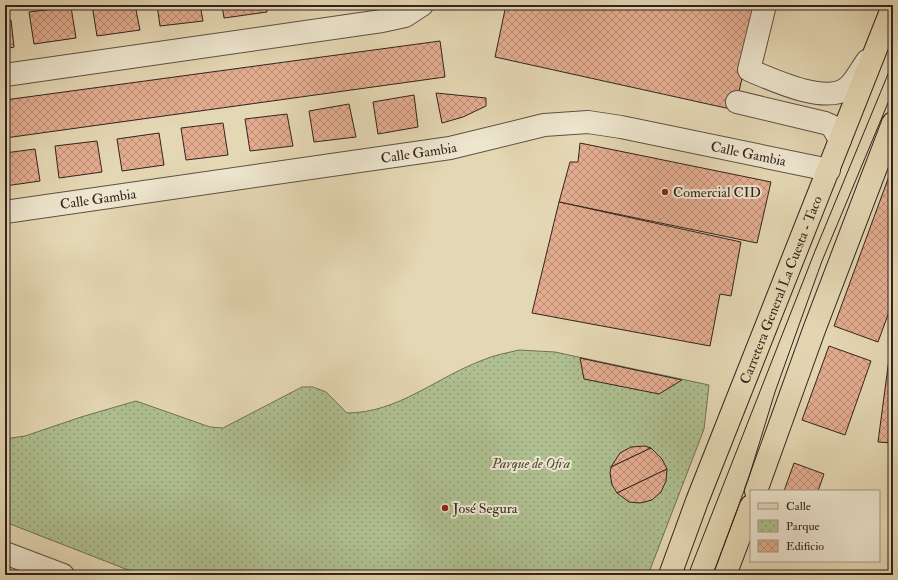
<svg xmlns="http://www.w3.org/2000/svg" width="898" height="580" font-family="'IM FELL Double Pica',serif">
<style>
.park{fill:url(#park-dots);stroke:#707157}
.building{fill:url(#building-cross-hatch);stroke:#31231e}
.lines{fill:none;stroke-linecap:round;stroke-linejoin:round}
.minor-casing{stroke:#5e5043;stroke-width:24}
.major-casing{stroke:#31231e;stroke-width:24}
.minor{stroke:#ede5ce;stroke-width:22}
.major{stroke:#e4d7b3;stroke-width:22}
.tram{stroke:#31231e;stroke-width:1}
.poi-dot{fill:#8f2418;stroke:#ede5ce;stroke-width:1.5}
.labels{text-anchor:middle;stroke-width:4;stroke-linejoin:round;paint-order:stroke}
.street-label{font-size:14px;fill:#31231e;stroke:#ede5ce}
.poi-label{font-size:14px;fill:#31231e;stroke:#ede5ce;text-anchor:start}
.park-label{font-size:14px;font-style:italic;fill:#504a3a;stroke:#ede5ce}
</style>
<defs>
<pattern id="park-dots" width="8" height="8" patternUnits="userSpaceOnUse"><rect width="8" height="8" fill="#afbf90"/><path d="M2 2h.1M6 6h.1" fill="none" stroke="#8f9b75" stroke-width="1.8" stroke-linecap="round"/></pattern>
<pattern id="building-cross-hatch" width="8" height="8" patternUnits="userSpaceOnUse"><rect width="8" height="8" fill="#e4ad90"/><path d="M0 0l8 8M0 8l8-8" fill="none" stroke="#b98c75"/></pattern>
</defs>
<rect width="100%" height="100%" fill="#e4d7b3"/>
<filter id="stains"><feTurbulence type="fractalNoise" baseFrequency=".005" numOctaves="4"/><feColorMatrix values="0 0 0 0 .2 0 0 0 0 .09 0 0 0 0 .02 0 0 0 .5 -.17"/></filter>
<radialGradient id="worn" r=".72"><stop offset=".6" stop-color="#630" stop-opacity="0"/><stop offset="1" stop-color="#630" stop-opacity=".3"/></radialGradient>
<path class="park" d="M 519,350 L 555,352 L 709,385 L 704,429 L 648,575 L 141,575 L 5,522 L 5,439 L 25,436 L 81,417 L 136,401 L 210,427 L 223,428 L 302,387 L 313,387 L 326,392 L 347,413 C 398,413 437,377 483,360 C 494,355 507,353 519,350 Z"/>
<g class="building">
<path d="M 92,5 L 135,5 L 140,30 L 97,36 Z"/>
<path d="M 157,5 L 200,5 L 203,21 L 160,26 Z"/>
<path d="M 222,5 L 266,5 L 267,12 L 224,18 Z"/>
<path d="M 506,5 L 758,5 L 735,110 L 495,57 Z"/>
<path d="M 71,7 L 76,38 L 34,44 L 29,12 Z"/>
<path d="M 11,20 L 14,47 L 5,49 L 5,21 Z"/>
<path d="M 440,41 L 445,77 L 5,138 L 5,100 Z"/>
<path d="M 436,93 L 486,98 L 486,106 L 463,117 L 442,123 Z"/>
<path d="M 414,95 L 418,127 L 378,134 L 373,102 Z"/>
<path d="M 349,104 L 356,137 L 314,142 L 309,111 Z"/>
<path d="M 287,114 L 293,146 L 250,151 L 245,119 Z"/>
<path d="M 223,123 L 228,155 L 186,160 L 181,128 Z"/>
<path d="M 159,133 L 164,165 L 122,171 L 117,139 Z"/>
<path d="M 97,141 L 102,172 L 59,178 L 55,146 Z"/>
<path d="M 580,143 L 771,182 L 757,243 L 559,202 L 570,162 L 578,162 Z"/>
<path d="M 35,149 L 40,181 L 5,186 L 5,153 Z"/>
<path d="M 892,168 L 893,301 L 878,342 L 834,326 Z"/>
<path d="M 559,202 L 741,242 L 731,296 L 720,294 L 710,346 L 532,313 Z"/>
<path d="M 829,346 L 871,361 L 845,435 L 802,420 Z"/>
<path d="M 580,358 L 682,380 L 659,394 L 584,379 Z"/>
<path d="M 889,359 L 893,360 L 893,443 L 878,442 Z"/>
<path d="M 645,446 L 651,448 L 611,467 L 620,453 L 631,447 Z"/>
<path d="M 651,448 L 662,459 L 667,469 L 617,493 L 612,485 L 610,473 L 611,467 Z"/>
<path d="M 794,463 L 824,474 L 818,491 L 784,491 Z"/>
<path d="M 667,469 L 666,481 L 661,492 L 652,500 L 640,503 L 629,502 L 617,493 Z"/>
</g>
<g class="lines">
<g class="minor-casing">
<g id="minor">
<path d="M 765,5 L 749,70 C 771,79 825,105 847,88 C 855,82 861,69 867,61"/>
<path d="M 5,75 L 382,21 L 405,16 L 422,5"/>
<path d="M 737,102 L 825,123 L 832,126 L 840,140"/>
<path id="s1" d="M 5,212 L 450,148 L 544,125 L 588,122 L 621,127 L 829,170"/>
<path d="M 5,553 L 63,575"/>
</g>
</g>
<g class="major-casing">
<g id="major">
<path d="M 756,491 L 814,330 L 893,123"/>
<path id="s2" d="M 670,575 L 697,501 L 893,6"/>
<path d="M 725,575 L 751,506"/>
</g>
</g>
<use href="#minor" class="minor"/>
<use href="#major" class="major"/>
<g class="tram">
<path d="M 688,575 L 815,251 L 893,62"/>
<path d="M 713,575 L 748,480 L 775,392 L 822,261 L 893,91"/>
</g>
</g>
<g class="poi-dot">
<circle cx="665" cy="192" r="4"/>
<circle cx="445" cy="508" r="4"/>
</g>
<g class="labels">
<g class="street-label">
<text dy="5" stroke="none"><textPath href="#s1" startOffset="418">Calle Gambia</textPath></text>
<text dy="5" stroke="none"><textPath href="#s1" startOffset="754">Calle Gambia</textPath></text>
<text dy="5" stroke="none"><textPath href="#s1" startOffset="94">Calle Gambia</textPath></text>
<text dy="5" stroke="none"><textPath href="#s2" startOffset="306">Carretera General La Cuesta - Taco</textPath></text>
</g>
<g class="poi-label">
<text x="673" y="197">Comercial CID</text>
<text x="453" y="513">José Segura</text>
</g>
<g class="park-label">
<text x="531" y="468">Parque de Ofra</text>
</g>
</g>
<rect width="898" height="580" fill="none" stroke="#e4d7b3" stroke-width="20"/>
<rect x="6" y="6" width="886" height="568" fill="none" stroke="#31231e" stroke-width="2"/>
<rect x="10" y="10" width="878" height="560" fill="none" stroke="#31231e"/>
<rect x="750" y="490" width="130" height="72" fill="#ede5ce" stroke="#a29788"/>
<rect x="758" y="503" width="20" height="6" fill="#e4d7b3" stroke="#a29788"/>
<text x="786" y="510" font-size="12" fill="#31231e">Calle</text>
<rect x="758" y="520" width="20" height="12" fill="url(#park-dots)" stroke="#a29788"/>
<text x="786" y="530" font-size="12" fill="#31231e">Parque</text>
<rect x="758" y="540" width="20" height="12" fill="url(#building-cross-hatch)" stroke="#a29788"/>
<text x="786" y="550" font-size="12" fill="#31231e">Edificio</text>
<rect width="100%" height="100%" filter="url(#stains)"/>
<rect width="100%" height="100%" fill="url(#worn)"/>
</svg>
